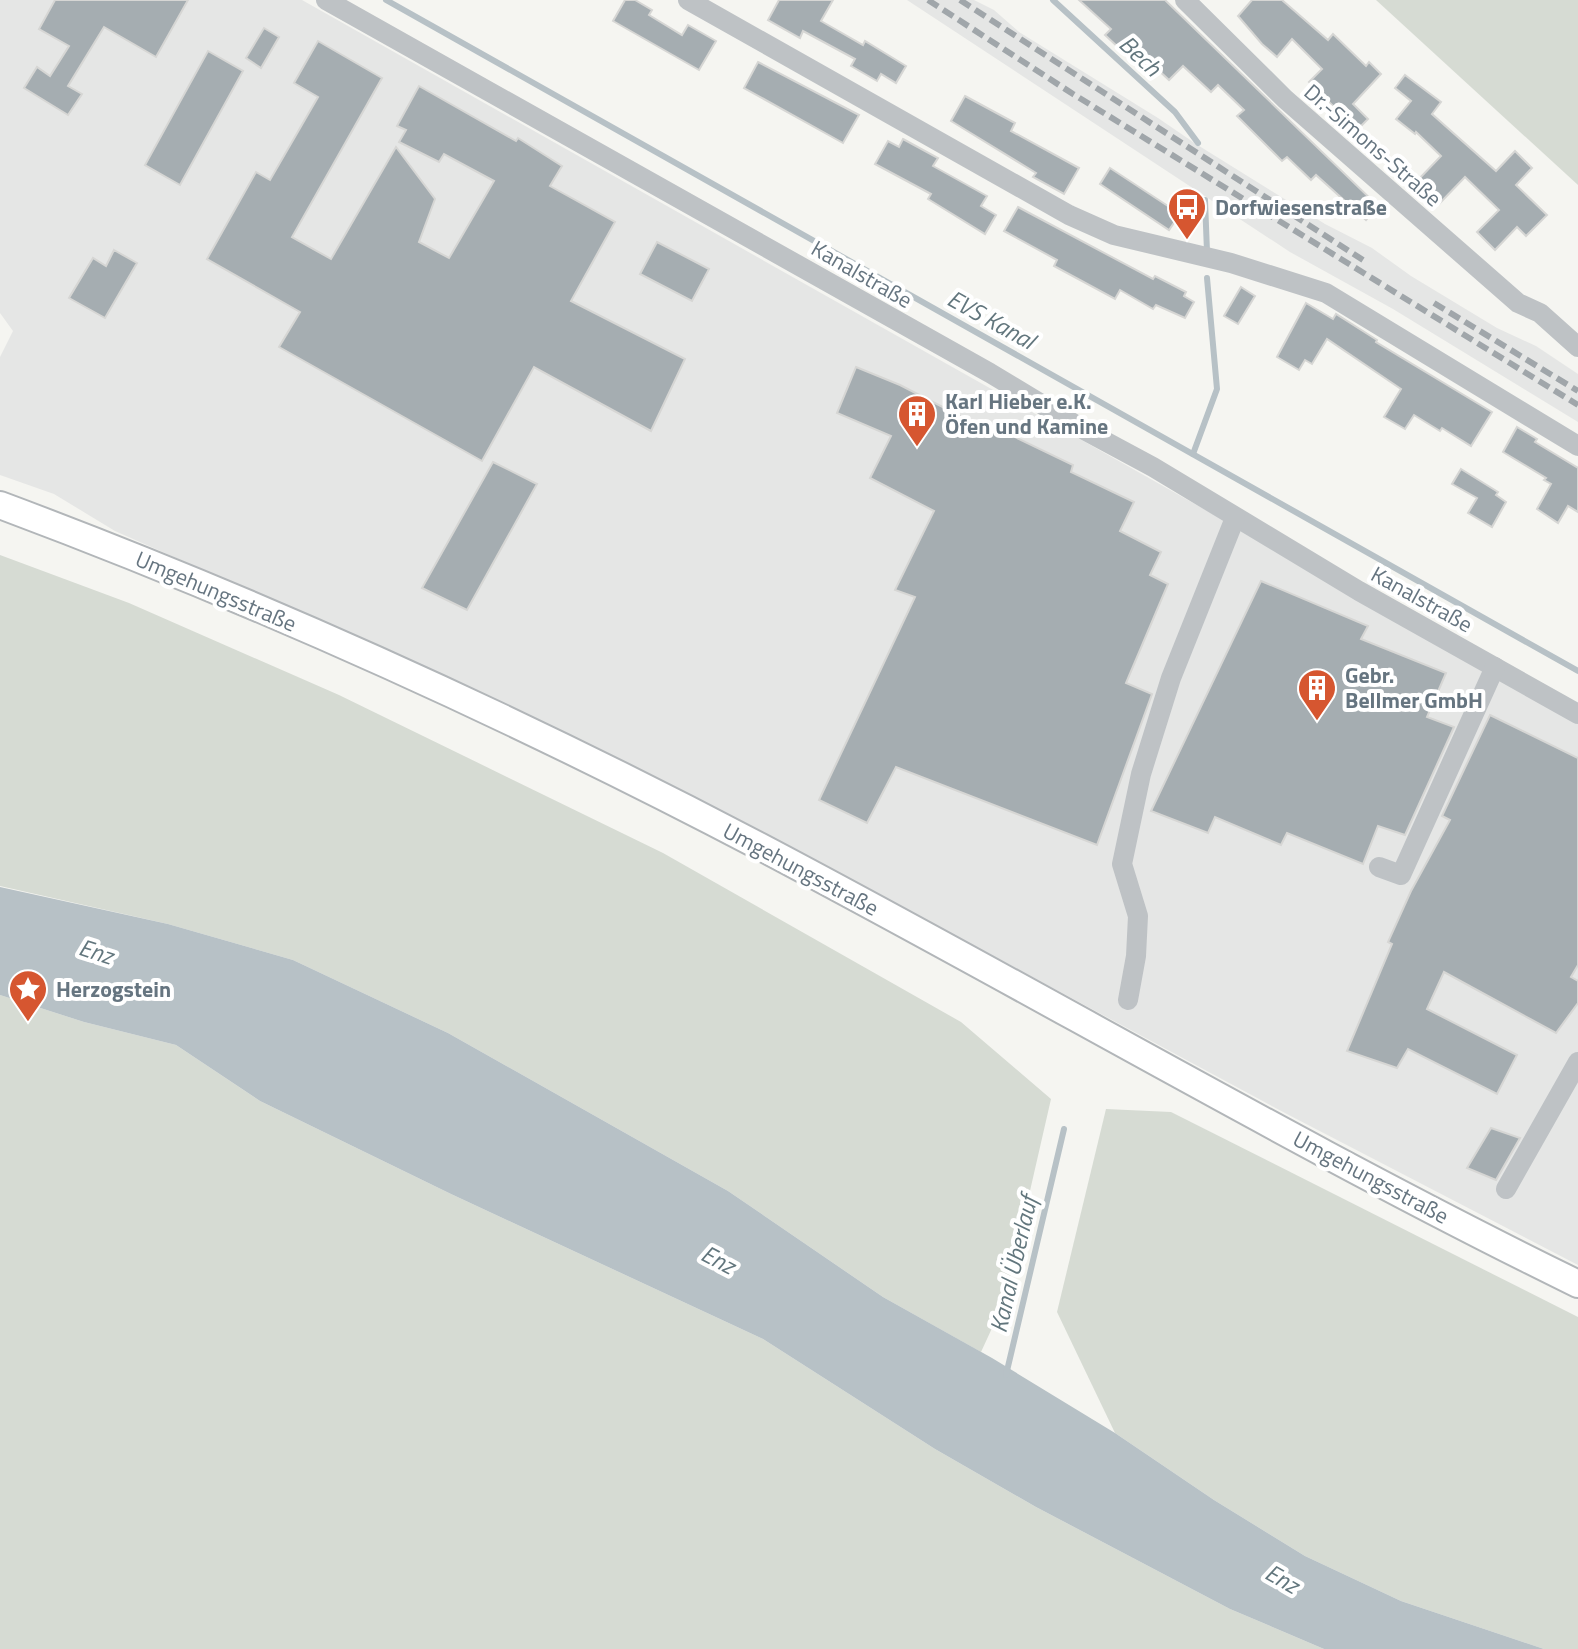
<svg xmlns="http://www.w3.org/2000/svg" width="1578" height="1649" font-family="'Titillium Web',sans-serif">
<style>
.built{fill:#e5e6e5}
.green{fill:#d6dbd3}
.water{fill:#b7c1c6}
.lines{fill:none;stroke-linecap:round;stroke-linejoin:round}
.stream{stroke:#b7c1c6;stroke-width:6}
.building{fill:#a5adb1;stroke:#d6d6d4;stroke-width:2}
.major-casing{stroke:#b2b6b9;stroke-width:30}
.minor{stroke:#bec2c5;stroke-width:20}
.major{stroke:#fff;stroke-width:26}
.rail{stroke:#a0a6aa;stroke-width:6;stroke-dasharray:12 6;stroke-linecap:butt}
.labels{text-anchor:middle;stroke-width:8;stroke-linejoin:round;paint-order:stroke}
.street-label{font-size:22px;fill:#667580;stroke:#fff}
.poi-label{font-size:22px;font-weight:bold;fill:#667580;stroke:#fff;text-anchor:start}
.water-label{font-size:24px;font-style:italic;fill:#62767d;stroke:#fff}
</style>
<rect width="100%" height="100%" fill="#f5f5f1"/>
<g class="built">
<path d="M 0,0 L 302,0 L 1443,644 L 1578,724 L 1578,1265 L 1285,1113 L 746,823 L 457,682 L 115,531 L 54,494 L 0,475 L 0,357 L 13,331 L 0,313 Z"/>
<path d="M 907,0 L 974,0 L 994,10 L 1019,32 L 1158,118 L 1196,144 L 1325,224 L 1372,248 L 1411,276 L 1497,328 L 1536,346 L 1578,374 L 1578,422 L 1393,309 L 1290,252 Z"/>
</g>
<g class="green">
<path d="M 1376,0 L 1578,0 L 1578,185 Z"/>
<path d="M 0,555 L 129,603 L 339,695 L 663,853 L 961,1022 L 1051,1099 L 1005,1300 L 981,1352 L 883,1297 L 728,1191 L 448,1033 L 293,960 L 168,924 L 0,886 Z"/>
<path d="M 0,995 L 84,1022 L 176,1045 L 260,1101 L 451,1194 L 763,1339 L 935,1449 L 1036,1507 L 1230,1609 L 1324,1649 L 0,1649 Z"/>
<path d="M 1106,1109 L 1171,1112 L 1578,1317 L 1578,1649 L 1544,1649 L 1401,1601 L 1305,1556 L 1214,1500 L 1115,1433 L 1057,1312 Z"/>
</g>
<path class="water" d="M 0,887 L 168,924 L 293,960 L 448,1033 L 728,1191 L 883,1297 L 992,1358 L 1115,1433 L 1214,1500 L 1305,1556 L 1401,1601 L 1544,1649 L 1324,1649 L 1230,1609 L 1036,1507 L 935,1449 L 763,1339 L 451,1194 L 260,1101 L 176,1045 L 84,1022 L 0,995 Z"/>
<g class="lines">
<g class="stream">
<path d="M 386,0 L 1578,671"/>
<path d="M 1053,0 L 1175,112 L 1198,143"/>
<path d="M 1205,200 L 1207,252"/>
<path d="M 1193,454 L 1217,389 L 1207,278"/>
<path d="M 1006,1375 L 1064,1129"/>
</g>
</g>
<g class="building">
<path d="M 55,0 L 188,0 L 156,57 L 104,27 L 68,86 L 82,94 L 68,115 L 24,88 L 37,67 L 50,76 L 69,46 L 39,29 Z"/>
<path d="M 625,0 L 635,0 L 652,10 L 649,15 L 682,35 L 688,25 L 716,41 L 699,70 L 613,21 Z"/>
<path d="M 779,0 L 833,0 L 821,21 L 863,45 L 865,41 L 906,66 L 896,83 L 881,74 L 877,81 L 851,66 L 855,59 L 803,31 L 800,38 L 768,20 Z"/>
<path d="M 1079,0 L 1165,0 L 1378,206 L 1366,220 L 1316,175 L 1311,180 L 1287,157 L 1282,161 L 1237,116 L 1244,110 L 1218,85 L 1211,92 L 1183,66 L 1169,80 L 1154,66 L 1147,74 L 1105,35 L 1111,29 Z"/>
<path d="M 1252,0 L 1282,0 L 1328,40 L 1333,34 L 1366,66 L 1369,62 L 1381,74 L 1353,104 L 1368,119 L 1357,130 L 1309,82 L 1322,69 L 1292,39 L 1277,57 L 1262,44 L 1238,16 Z"/>
<path d="M 264,28 L 279,37 L 261,68 L 246,58 Z"/>
<path d="M 318,41 L 382,78 L 292,237 L 331,259 L 396,147 L 435,199 L 419,242 L 449,258 L 494,181 L 444,154 L 439,162 L 399,142 L 406,130 L 397,126 L 419,86 L 516,141 L 518,138 L 562,166 L 550,186 L 615,222 L 571,301 L 685,359 L 651,431 L 534,367 L 482,461 L 279,347 L 300,312 L 207,259 L 256,172 L 270,180 L 318,97 L 294,83 Z"/>
<path d="M 208,51 L 243,71 L 180,185 L 145,165 Z"/>
<path d="M 758,62 L 859,115 L 843,143 L 744,88 Z"/>
<path d="M 1405,75 L 1441,102 L 1432,114 L 1496,171 L 1515,151 L 1532,168 L 1516,185 L 1547,215 L 1526,236 L 1517,227 L 1495,250 L 1477,232 L 1499,210 L 1465,177 L 1439,204 L 1416,182 L 1441,156 L 1416,132 L 1415,134 L 1396,119 L 1411,101 L 1395,88 Z"/>
<path d="M 965,96 L 1015,123 L 1011,131 L 1079,168 L 1064,194 L 1033,177 L 1036,173 L 951,121 Z"/>
<path d="M 903,139 L 938,158 L 933,166 L 987,196 L 981,206 L 996,215 L 985,234 L 928,199 L 931,194 L 875,164 L 888,141 L 899,147 Z"/>
<path d="M 1110,168 L 1180,214 L 1169,230 L 1100,184 Z"/>
<path d="M 1018,207 L 1153,279 L 1155,276 L 1186,292 L 1184,296 L 1194,302 L 1185,318 L 1156,305 L 1153,309 L 1120,290 L 1115,299 L 1054,266 L 1057,260 L 1004,231 Z"/>
<path d="M 657,242 L 709,269 L 692,301 L 640,274 Z"/>
<path d="M 114,250 L 137,263 L 105,318 L 69,298 L 93,258 L 106,266 Z"/>
<path d="M 1241,287 L 1255,296 L 1238,324 L 1224,316 Z"/>
<path d="M 1306,303 L 1333,319 L 1336,314 L 1377,340 L 1376,342 L 1492,412 L 1471,446 L 1442,428 L 1440,431 L 1414,415 L 1405,429 L 1384,417 L 1401,389 L 1327,339 L 1312,364 L 1305,360 L 1299,370 L 1277,357 Z"/>
<path d="M 856,367 L 900,385 L 987,430 L 990,425 L 1073,465 L 1071,472 L 1134,502 L 1120,531 L 1161,552 L 1150,575 L 1168,584 L 1126,683 L 1152,694 L 1097,845 L 896,767 L 867,823 L 819,800 L 915,597 L 895,590 L 934,511 L 870,478 L 891,436 L 837,413 Z"/>
<path d="M 1517,427 L 1537,439 L 1535,442 L 1578,468 L 1578,512 L 1568,506 L 1558,523 L 1537,509 L 1551,484 L 1544,480 L 1546,478 L 1503,452 Z"/>
<path d="M 493,462 L 537,484 L 467,610 L 422,588 Z"/>
<path d="M 1461,469 L 1498,492 L 1496,495 L 1506,502 L 1492,527 L 1468,513 L 1477,498 L 1452,484 Z"/>
<path d="M 1261,581 L 1368,626 L 1361,639 L 1446,673 L 1427,717 L 1454,727 L 1405,835 L 1378,826 L 1363,864 L 1287,833 L 1281,845 L 1215,817 L 1208,833 L 1151,811 Z"/>
<path d="M 1490,715 L 1578,758 L 1578,965 L 1571,977 L 1578,981 L 1578,1003 L 1556,1033 L 1444,972 L 1427,1009 L 1517,1055 L 1497,1094 L 1408,1049 L 1397,1068 L 1347,1051 L 1392,944 L 1388,942 L 1411,891 L 1450,820 L 1442,816 Z"/>
<path d="M 1491,1128 L 1520,1138 L 1496,1180 L 1467,1168 Z"/>
</g>
<g class="lines">
<g class="major-casing">
<path id="major" d="M 0,505 C 260,602 513,717 759,846 C 1033,990 1300,1148 1578,1284"/>
</g>
<g class="minor">
<path d="M 326,0 L 990,373 L 1086,431 L 1153,467 L 1359,591 L 1578,714"/>
<path d="M 688,0 L 1069,215 L 1114,235 L 1231,263 L 1326,293 L 1578,446"/>
<path d="M 1185,0 L 1285,99 L 1518,303 L 1540,313 L 1578,347"/>
<path d="M 1379,867 L 1401,875 L 1495,667"/>
<path d="M 1128,1000 L 1136,956 L 1138,916 L 1122,864 L 1141,774 L 1171,678 L 1235,518"/>
<path d="M 1506,1189 L 1578,1062"/>
</g>
<use href="#major" class="major"/>
<g class="rail">
<path d="M 928,0 L 1073,94 L 1578,405"/>
<path d="M 960,0 L 1363,260"/>
<path d="M 1434,303 L 1578,391"/>
</g>
</g>
<defs>
<g id="bus-pin" transform="scale(2)"><path d="M0 17L-7.5 6A9.5 9.5 0 1 1 7.5 6Z" fill="#d65630" stroke="#fff"/><path d="M-5-6H5V4H4V6H2V4H-2V6H-4V4H-5ZM-3.5-4V0h7V-4ZM-3.5 1.2v1.5H-2V1.2ZM2 1.2v1.5H3.5V1.2Z" fill="#fff"/></g>
<g id="building-pin" transform="scale(2)"><path d="M0 17L-7.5 6A9.5 9.5 0 1 1 7.5 6Z" fill="#d65630" stroke="#fff"/><path d="M-4-6H4V6H1V3H-1V6H-4ZM-2.5-4.3h1.7v1.8h-1.7ZM.8-4.3h1.7v1.8H.8ZM-2.5-1h1.7V.8h-1.7ZM.8-1h1.7V.8H.8Z" fill="#fff"/></g>
<g id="sight-pin" transform="scale(2)"><path d="M0 17L-7.5 6A9.5 9.5 0 1 1 7.5 6Z" fill="#d65630" stroke="#fff"/><path d="M0-6L1.8-2.2L6-1.7L2.9 1.2L3.7 5.4L0 3.3L-3.7 5.4L-2.9 1.2L-6-1.7L-1.8-2.2Z" fill="#fff"/></g>
</defs>
<g fill-rule="evenodd">
<use href="#bus-pin" x="1187" y="207"/>
<use href="#building-pin" x="917" y="414"/>
<use href="#building-pin" x="1317" y="688"/>
<use href="#sight-pin" x="28" y="989"/>
</g>
<g class="labels">
<g class="street-label">
<text transform="translate(1373 145) rotate(41)" y="8">Dr.-Simons-Straße</text>
<text transform="translate(862 274) rotate(30)" y="8">Kanalstraße</text>
<text transform="translate(216 591) rotate(23)" y="8">Umgehungsstraße</text>
<text transform="translate(1422 599) rotate(29)" y="8">Kanalstraße</text>
<text transform="translate(801 869) rotate(28)" y="8">Umgehungsstraße</text>
<text transform="translate(1371 1177) rotate(28)" y="8">Umgehungsstraße</text>
</g>
<g class="poi-label">
<text x="1215" y="215">Dorfwiesenstraße</text>
<text x="945" y="409">Karl Hieber e.K.<tspan x="945" dy="25">Öfen und Kamine</tspan></text>
<text x="1345" y="683">Gebr.<tspan x="1345" dy="25">Bellmer GmbH</tspan></text>
<text x="56" y="997">Herzogstein</text>
</g>
<g class="water-label">
<text transform="translate(1140 56) rotate(43)" y="8">Bech</text>
<text transform="translate(991 320) rotate(29)" y="8">EVS Kanal</text>
<text transform="translate(96 952) rotate(18)" y="8">Enz</text>
<text transform="translate(718 1260) rotate(28)" y="8">Enz</text>
<text transform="translate(1014 1264) rotate(-77)" y="8">Kanal Überlauf</text>
<text transform="translate(1282 1579) rotate(30)" y="8">Enz</text>
</g>
</g>
</svg>
